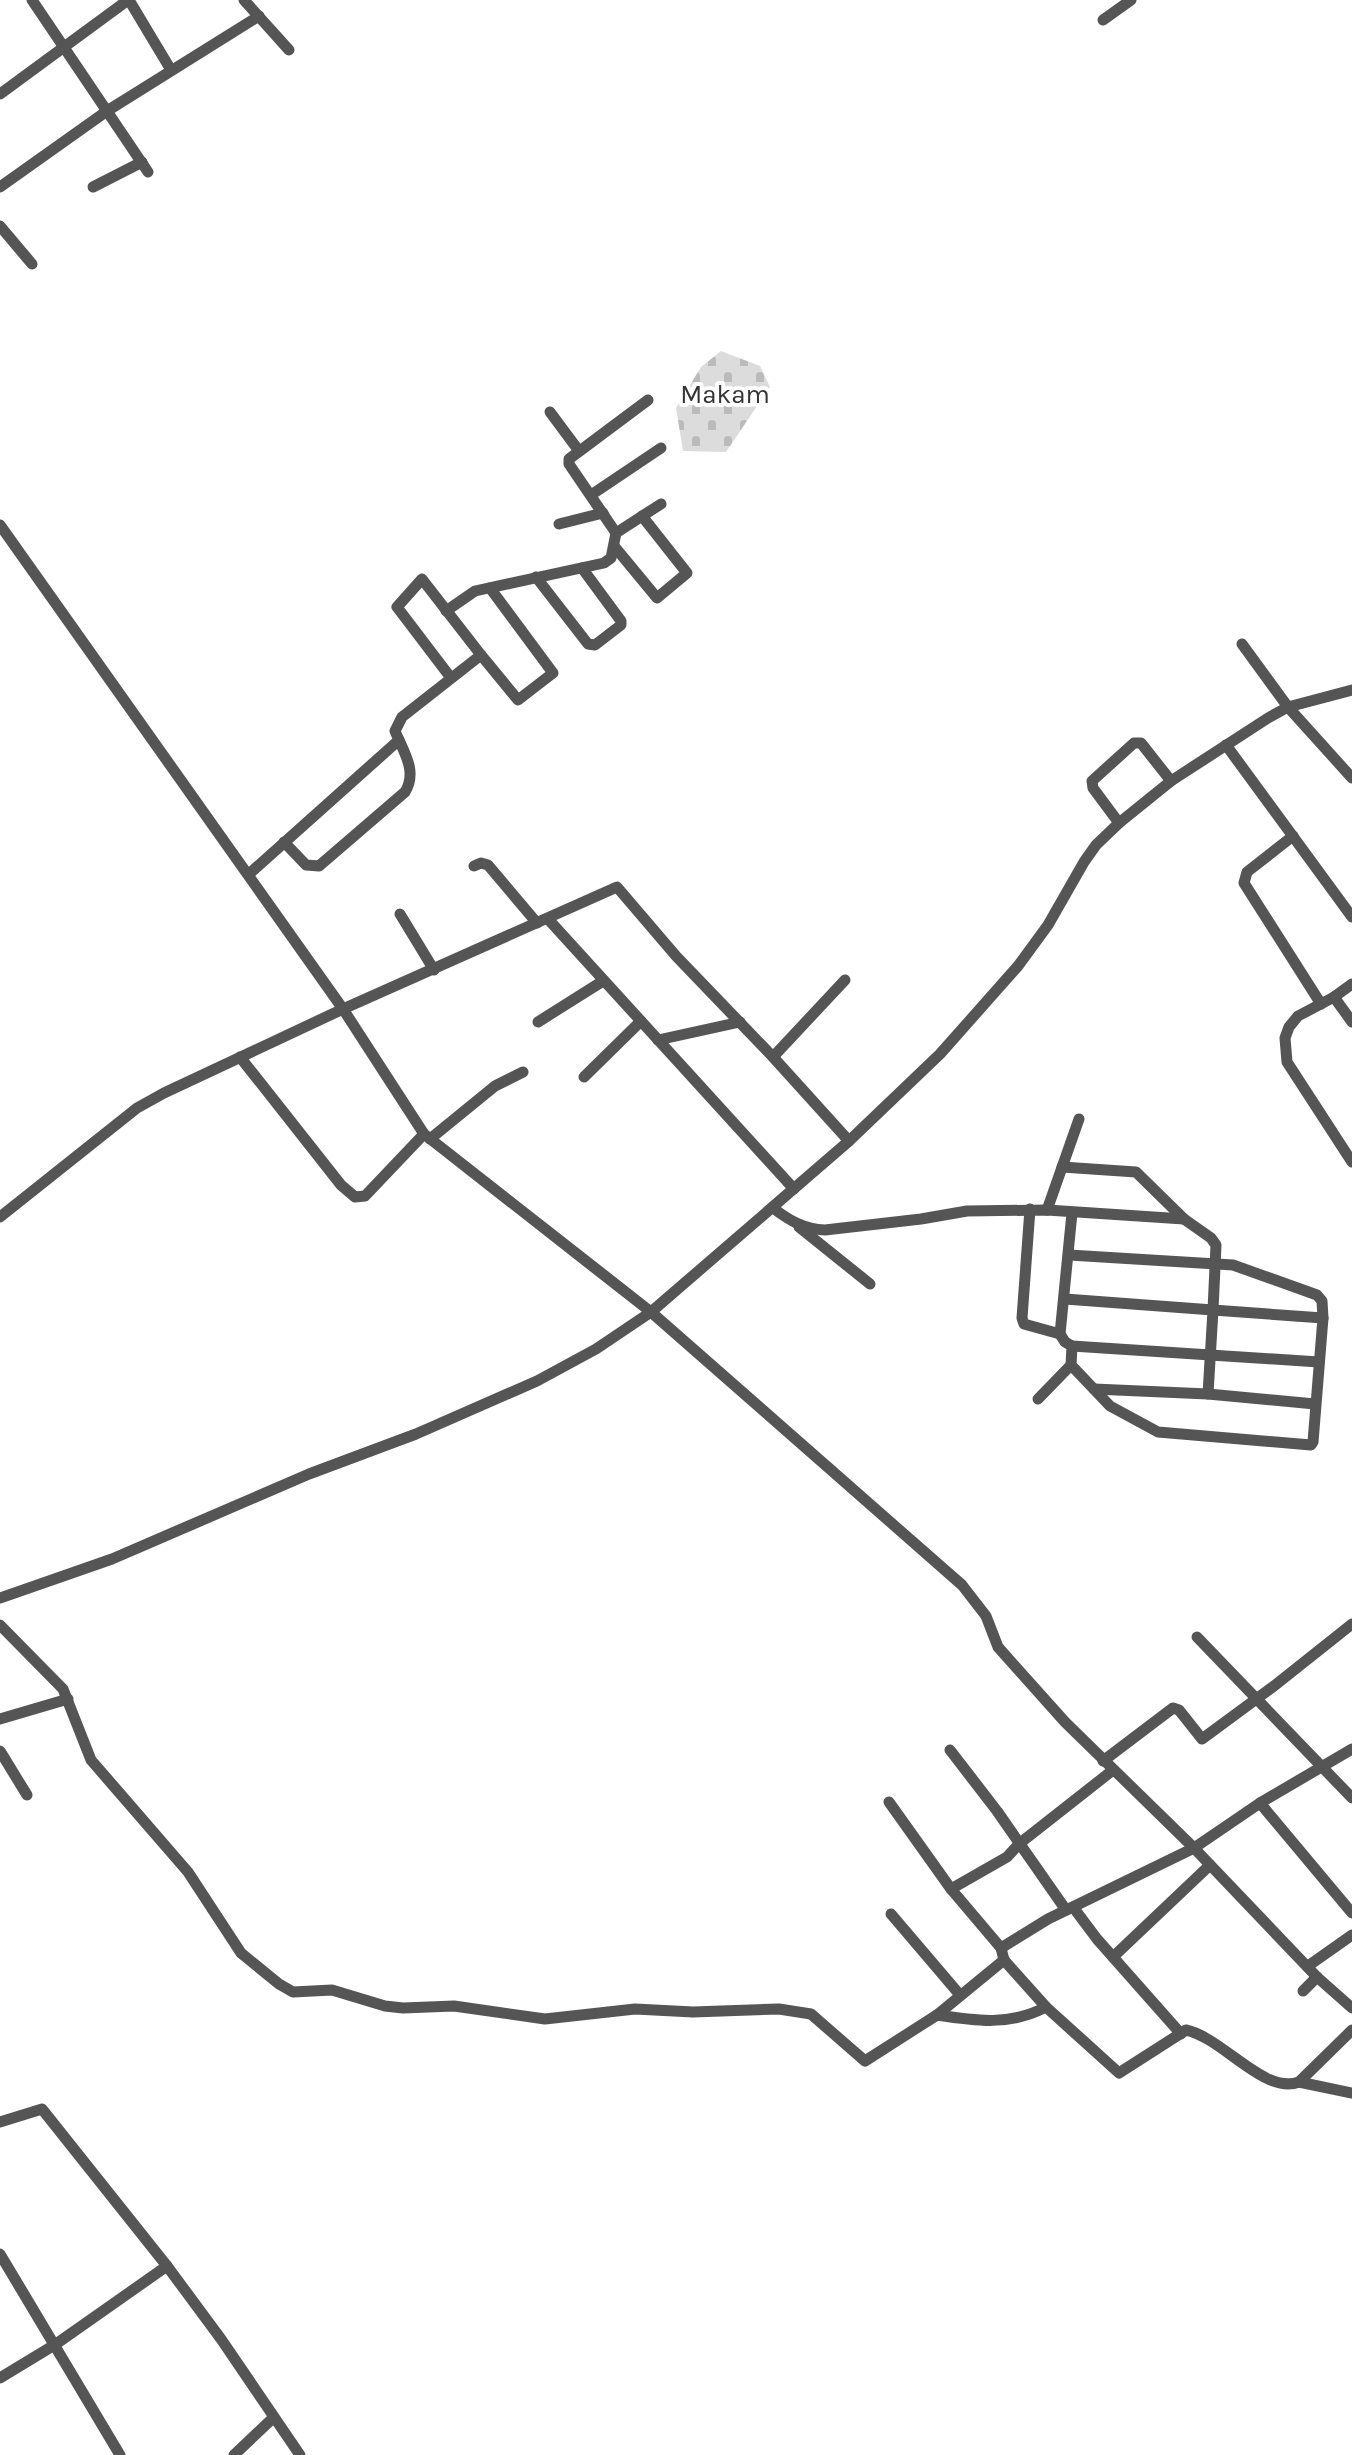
<svg xmlns="http://www.w3.org/2000/svg" width="1352" height="2455" font-family="Karla,sans-serif">
<style>
.cemetery{fill:url(#cemetery-stones)}
.lines{fill:none;stroke-linecap:round;stroke-linejoin:round}
.minor{stroke:#555;stroke-width:11}
.labels{text-anchor:middle;stroke-width:8;stroke-linejoin:round;paint-order:stroke}
.park-label{font-size:26px;fill:#333;stroke:#fff}
</style>
<defs>
<pattern id="cemetery-stones" width="16" height="16" patternUnits="userSpaceOnUse" patternTransform="scale(2)"><rect width="16" height="16" fill="#dcdcdc"/><path d="M2 7V4a2 2 0 0 1 4 0v3zM10 15v-3a2 2 0 0 1 4 0v3z" fill="#bbb"/></pattern>
</defs>
<rect width="100%" height="100%" fill="#fff"/>
<path class="cemetery" d="M 721,351 L 760,366 L 770,387 L 726,452 L 683,451 L 676,408 L 701,367 Z"/>
<g class="lines">
<g class="minor">
<path d="M 32,0 L 148,172"/>
<path d="M 129,0 L 171,70"/>
<path d="M 244,0 L 289,50"/>
<path d="M 1103,20 L 1131,0"/>
<path d="M 0,94 L 128,0"/>
<path d="M 0,187 L 107,111 L 259,16"/>
<path d="M 93,187 L 142,162"/>
<path d="M 0,226 L 32,264"/>
<path d="M 550,412 L 579,451"/>
<path d="M 591,495 L 661,448"/>
<path d="M 559,524 L 603,513"/>
<path d="M 0,525 L 343,1009 L 424,1134 L 651,1312 L 962,1585 L 986,1616 L 998,1647 L 1065,1722 L 1194,1848 L 1317,1977 L 1352,2008"/>
<path d="M 616,533 L 661,504"/>
<path d="M 614,546 L 657,598 L 687,573 L 642,516"/>
<path d="M 536,577 L 588,644 L 595,645 L 621,625 L 621,621 L 582,568"/>
<path d="M 446,611 L 475,591 L 604,563 L 611,558 L 616,533 L 569,464 L 569,459 L 648,400"/>
<path d="M 1242,644 L 1288,707 L 1352,778"/>
<path d="M 481,655 L 518,700 L 553,673 L 490,588"/>
<path d="M 1226,745 L 1352,917"/>
<path d="M 1119,823 L 1093,788 L 1092,781 L 1134,743 L 1141,743 L 1171,781"/>
<path d="M 1293,836 L 1247,872 L 1244,883 L 1321,1004"/>
<path d="M 284,842 L 306,865 L 319,866 L 405,792 C 418,771 403,751 395,731 L 402,717 L 481,655 L 422,579 L 397,607 L 451,678"/>
<path d="M 474,866 L 481,863 L 488,865 L 537,923"/>
<path d="M 249,874 L 399,740"/>
<path d="M 400,914 L 434,970"/>
<path d="M 548,919 L 794,1189"/>
<path d="M 1352,984 L 1334,997 L 1298,1016 L 1289,1027 L 1285,1038 L 1287,1062 L 1352,1162"/>
<path d="M 1334,997 L 1352,1022"/>
<path d="M 538,1022 L 603,981"/>
<path d="M 658,1040 L 740,1022"/>
<path d="M 240,1057 L 341,1185 L 355,1197 L 365,1196 L 424,1134"/>
<path d="M 773,1057 L 845,980"/>
<path d="M 584,1077 L 641,1021"/>
<path d="M 430,1139 L 495,1086 L 523,1072"/>
<path d="M 1062,1167 L 1136,1172 L 1184,1219 L 1211,1238 L 1216,1245 L 1213,1310 L 1323,1318 L 1313,1442 L 1311,1445 L 1158,1432 L 1110,1406 L 1071,1365 L 1072,1346 L 1065,1342 L 1060,1334 L 1072,1213"/>
<path d="M 773,1208 C 790,1221 804,1229 825,1230 L 921,1219 L 967,1211 L 1047,1210 L 1184,1219"/>
<path d="M 1030,1209 L 1022,1318 L 1024,1324 L 1060,1334"/>
<path d="M 1047,1210 L 1079,1119"/>
<path d="M 0,1217 L 137,1108 L 164,1093 L 343,1009 L 617,887 L 676,956 L 773,1057 L 849,1141"/>
<path d="M 799,1227 L 870,1284"/>
<path d="M 1069,1255 L 1233,1265 L 1317,1295 L 1322,1301 L 1323,1318"/>
<path d="M 1065,1299 L 1213,1310 L 1208,1394"/>
<path d="M 1072,1346 L 1319,1362"/>
<path d="M 1094,1389 L 1208,1394 L 1315,1404"/>
<path d="M 1038,1399 L 1071,1365"/>
<path d="M 0,1598 L 112,1559 L 309,1474 L 416,1434 L 537,1381 L 596,1349 L 651,1312 L 849,1141 L 940,1054 L 1018,966 L 1048,925 L 1084,862 L 1096,845 L 1119,823 L 1171,781 L 1268,718 L 1288,707 L 1352,690"/>
<path d="M 0,1625 L 63,1689 L 91,1760 L 188,1872 L 241,1953 L 279,1984 L 293,1992 L 332,1990 L 385,2006 L 403,2008 L 454,2006 L 545,2019 L 635,2009 L 693,2012 L 779,2009 L 811,2014 L 865,2061 L 937,2015 L 1004,1960 L 1001,1948 L 951,1889 L 889,1802"/>
<path d="M 1197,1637 L 1352,1798"/>
<path d="M 0,1719 L 68,1699"/>
<path d="M 950,1750 L 997,1811 L 1066,1910"/>
<path d="M 0,1751 L 27,1795"/>
<path d="M 1103,1761 L 1173,1708 L 1179,1710 L 1202,1739 L 1274,1686 L 1352,1624"/>
<path d="M 1260,1803 L 1352,1913"/>
<path d="M 951,1889 L 1007,1857 L 1019,1844 L 1113,1770"/>
<path d="M 1073,1907 L 1097,1939 L 1181,2034"/>
<path d="M 891,1914 L 960,1995"/>
<path d="M 1001,1948 L 1048,1919 L 1194,1848 L 1260,1803 L 1352,1749"/>
<path d="M 1113,1957 L 1210,1865"/>
<path d="M 1004,1960 L 1046,2007 L 1119,2073 L 1186,2030 C 1223,2038 1264,2095 1299,2082 L 1352,2030"/>
<path d="M 1308,1966 L 1352,1935"/>
<path d="M 1303,1991 L 1317,1977"/>
<path d="M 937,2015 C 976,2021 1010,2026 1046,2007"/>
<path d="M 1299,2082 L 1352,2093"/>
<path d="M 0,2122 L 42,2109 L 167,2266 L 221,2339 L 300,2455"/>
<path d="M 0,2254 L 120,2455"/>
<path d="M 0,2378 L 56,2344 L 167,2266"/>
<path d="M 234,2455 L 273,2418"/>
</g>
</g>
<g class="labels">
<g class="park-label">
<text x="725" y="403">Makam</text>
</g>
</g>
</svg>
